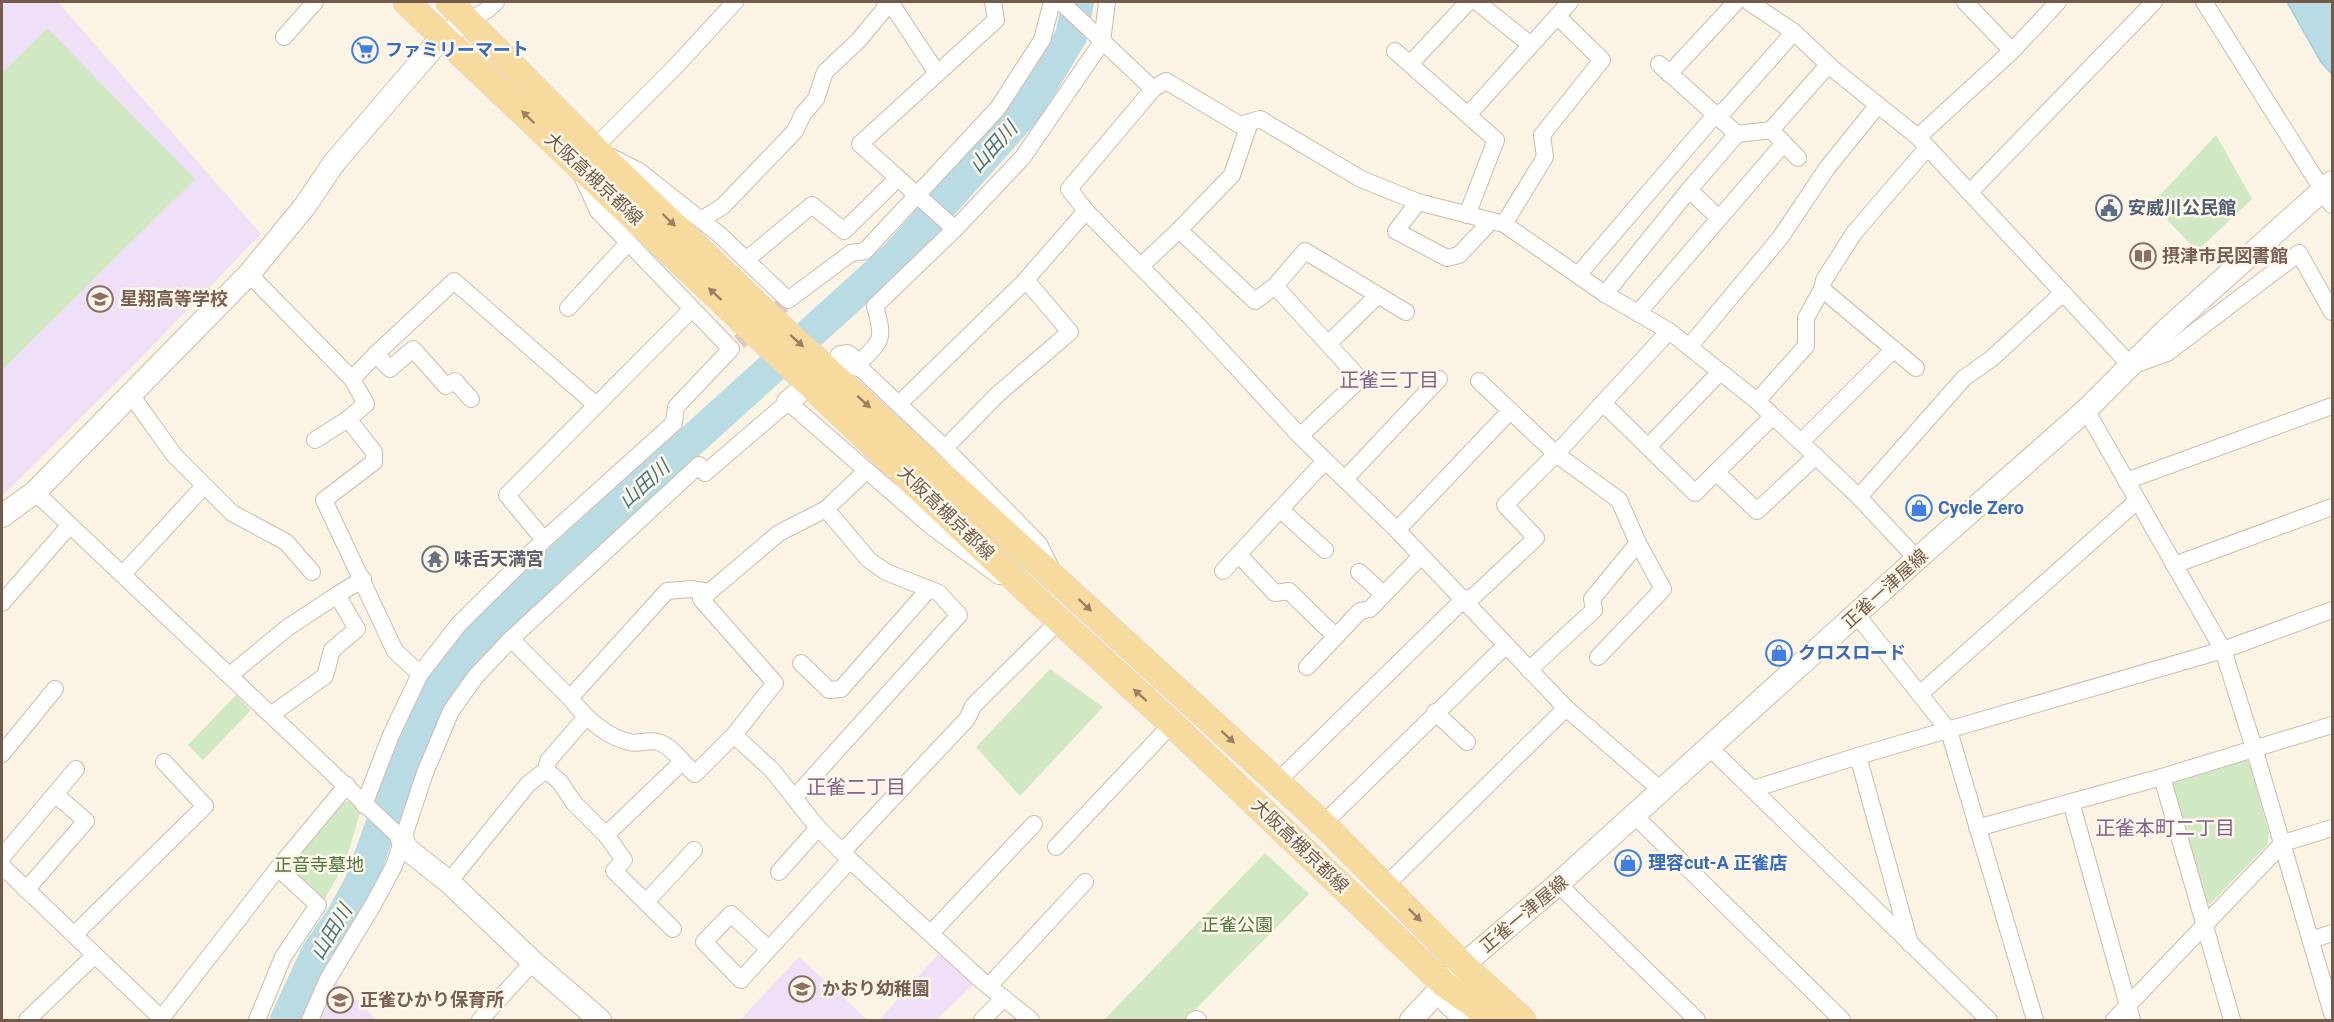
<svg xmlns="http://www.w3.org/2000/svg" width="2334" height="1022" font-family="Roboto,'Noto Sans JP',sans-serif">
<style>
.education{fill:#f0e0f7}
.green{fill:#d0e8c3}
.water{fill:#b9dbe4;stroke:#a0cad5;stroke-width:1.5}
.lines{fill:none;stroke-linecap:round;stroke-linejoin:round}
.river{stroke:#b9dbe4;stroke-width:32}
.street-tunnel{stroke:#d9cdbd;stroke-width:16;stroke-dasharray:16 8;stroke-linecap:butt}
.street-casing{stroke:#cba;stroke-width:18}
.secondary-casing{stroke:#cfbca8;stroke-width:24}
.primary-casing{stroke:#dad4d0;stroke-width:27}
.street{stroke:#fff;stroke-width:16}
.secondary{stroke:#fff;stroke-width:22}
.primary{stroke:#f7db9e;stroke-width:26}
.oneway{fill:#9a8163}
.labels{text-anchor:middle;stroke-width:5;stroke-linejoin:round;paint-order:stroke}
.shop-label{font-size:18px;font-weight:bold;fill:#366cbe;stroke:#fef7e9;text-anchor:start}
.street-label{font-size:18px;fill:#725b4a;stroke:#fef7e9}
.service-label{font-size:18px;font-weight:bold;fill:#4e5e75;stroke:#fef7e9;text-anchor:start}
.education-label{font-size:18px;font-weight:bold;fill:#785e54;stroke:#fef7e9;text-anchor:start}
.worship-label{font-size:18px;font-weight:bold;fill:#5b616d;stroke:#fef7e9;text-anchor:start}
.park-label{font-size:18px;fill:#507843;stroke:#fef7e9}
.water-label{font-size:20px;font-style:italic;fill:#457785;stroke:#fef7e9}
.neighbourhood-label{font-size:20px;fill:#82628e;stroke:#fef7e9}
</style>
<rect width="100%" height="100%" fill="#fbf3e3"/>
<g class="education">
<path d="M 2,2 L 58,2 L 261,234 L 134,365 L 2,496 Z"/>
<path d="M 942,950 L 971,978 L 973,985 L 936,1020 L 879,1020 Z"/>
<path d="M 799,957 L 868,1020 L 740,1020 Z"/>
<path d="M 333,979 L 377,1020 L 317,1020 Z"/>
</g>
<g class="green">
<path d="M 47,28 L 195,179 L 2,370 L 2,73 Z"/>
<path d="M 2216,135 L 2252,199 L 2197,251 L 2152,204 Z"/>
<path d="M 1050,669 L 1103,707 L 1020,796 L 976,747 Z"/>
<path d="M 236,695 L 251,710 L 203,760 L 188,745 Z"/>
<path d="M 2242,757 L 2249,762 L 2269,833 L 2267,845 L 2210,904 L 2204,902 L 2170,782 Z"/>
<path d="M 350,801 L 360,813 L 345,863 L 324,900 L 288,866 L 338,804 Z"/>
<path d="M 1265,853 L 1309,894 L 1185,1020 L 1104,1020 Z"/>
</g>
<path class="water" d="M 2287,2 L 2332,2 L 2332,74 L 2321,62 Z"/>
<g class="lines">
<path class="river" d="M 286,1020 L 317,953 L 342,917 L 360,884 L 395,787 L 432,698 L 482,634 L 556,563 L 897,255 L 1028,108 L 1071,36 L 1078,2"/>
<path class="street-tunnel" d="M 739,342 L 783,305"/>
<g class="street-casing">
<g id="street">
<path d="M 735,2 L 675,67 L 594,148 L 639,171 L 720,235 L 788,300 L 851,253 L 865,251 L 998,108 L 1042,40 L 1052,2"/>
<path d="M 890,2 L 937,73"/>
<path d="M 1061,2 L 1153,89"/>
<path d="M 1477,2 L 1531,45"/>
<path d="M 1749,2 L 1794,32 L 1833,69 L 1918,137 L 2131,366 L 2167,353 L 2299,253 L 2332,312"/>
<path d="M 1965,2 L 2012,51"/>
<path d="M 2204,2 L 2332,205"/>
<path d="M 468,21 L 487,10 L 496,2"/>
<path d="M 284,37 L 315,2"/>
<path d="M 1395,51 L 1496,140 L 1467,215"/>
<path d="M 1410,64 L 1468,2"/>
<path d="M 1659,64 L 1737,134 L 1771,130 L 1798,158"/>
<path d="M 1669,74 L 1736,2"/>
<path d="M 1468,115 L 1570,2"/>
<path d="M 1771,130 L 1828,65"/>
<path d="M 1918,137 L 2012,51 L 2058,2"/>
<path d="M 1689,190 L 1719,218"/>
<path d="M 1970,192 L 2154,2"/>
<path d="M 1418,202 L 1396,231 L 1447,258 L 1459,255 L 1491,221"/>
<path d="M 1086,211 L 1193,320 L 1300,436 L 1397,530 L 1566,708 L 1662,791"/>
<path d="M 701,220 L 723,206 L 795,131 L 803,114 L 816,99 L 825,72 L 858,41 L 883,11 L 887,2"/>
<path d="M 1504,224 L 1545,157 L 1542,135 L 1602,60 L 1557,16"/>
<path d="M 955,229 L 860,144 L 996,20 L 993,2"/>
<path d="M 1179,230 L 1255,301 L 1275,286"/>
<path d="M 746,260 L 812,205 L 844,231 L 898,178"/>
<path d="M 1141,266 L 1179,230 L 1232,175 L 1250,122"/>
<path d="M 249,274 L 352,379 L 366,404 L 348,419 L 315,440"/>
<path d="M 1578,275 L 1715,115 L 1725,110 L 1794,32"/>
<path d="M 1822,289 L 1916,368"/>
<path d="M 1605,294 L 1689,190 L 1737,134"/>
<path d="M 568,308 L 628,243"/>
<path d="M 1638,313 L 1784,143"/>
<path d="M 1328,344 L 1377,296"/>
<path d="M 1689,347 L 1780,238 L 1827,168 L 1878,105"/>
<path d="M 376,354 L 454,281 L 596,405"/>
<path d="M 352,379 L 376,354 L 390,369 L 413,349 L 446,386 L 455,381 L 471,399"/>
<path d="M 1479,381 L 1556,454 L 1619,500 L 1638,543 L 1663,589 L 1598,657"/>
<path d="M 131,395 L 174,455 L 232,513 L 286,542 L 312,572"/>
<path d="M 1757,401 L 1806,346 L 1806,318 L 1822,289 L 1824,280 L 1854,233 L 1927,148"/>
<path d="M 1603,403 L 1695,493 L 1773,416"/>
<path d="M 899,404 L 1023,283 L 1086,211 L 1069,189 L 1153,89 L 1166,81 L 1240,125 L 1260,119 L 1361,179 L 1418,202 L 1504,224 L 1605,294 L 1669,331 L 1757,401 L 1859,497 L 1917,559"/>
<path d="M 2086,410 L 2223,650 L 2254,748 L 2332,1013"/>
<path d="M 348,419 L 374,452 L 374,462 L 324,500 L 395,651 L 420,674"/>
<path d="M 1300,436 L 1360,379 L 1275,286 L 1305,251 L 1406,312"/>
<path d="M 1801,442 L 1894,349"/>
<path d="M 1648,447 L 1720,372"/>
<path d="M 945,448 L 998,394 L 1070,332 L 1026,280"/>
<path d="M 1716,472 L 1757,511 L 1816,456"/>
<path d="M 1346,478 L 1439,379"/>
<path d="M 2126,481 L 2332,406"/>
<path d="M 35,492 L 402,839"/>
<path d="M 1859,497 L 1964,378 L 1991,359 L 2063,293"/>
<path d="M 1281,510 L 1325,550"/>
<path d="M 1397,530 L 1510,411"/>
<path d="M 544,540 L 507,495 L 692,309"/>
<path d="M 1239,555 L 1275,593 L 1289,591 L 1335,636"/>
<path d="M 2174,565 L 2332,507"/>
<path d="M 1050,566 L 1039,544 L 945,448 L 857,365 C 882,340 885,341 875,306 L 955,229 L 1023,157 L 1102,42 L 1107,2"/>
<path d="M 1223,571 L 1325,461"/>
<path d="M 1359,572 L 1383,594"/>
<path d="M 123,574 L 204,486"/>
<path d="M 2,603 L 70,525"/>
<path d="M 1856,614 L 1949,731 L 2035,1020"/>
<path d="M 511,639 L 570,698 L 667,591 L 691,589 L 709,592"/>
<path d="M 801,663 L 829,690 L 841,689 L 929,589"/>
<path d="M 1307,667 L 1360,611 L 1370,609 L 1421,556"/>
<path d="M 1529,670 L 1594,610 L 1592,599 L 1638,543"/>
<path d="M 230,675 L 287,628 L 337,595"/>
<path d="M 1921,693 L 2137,501"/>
<path d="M 570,698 C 585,717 604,736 629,742 C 639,745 649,738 661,743 C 673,748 685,765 695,774 L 734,735 L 775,683 L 701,599 L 779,533 L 826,509 L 866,471"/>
<path d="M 1435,712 L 1467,742"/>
<path d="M 272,714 L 325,676 L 332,650 L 357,629 L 337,595 L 363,579"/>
<path d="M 734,735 L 772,770 L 818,828 L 850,860 L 982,981 L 1031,1020"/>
<path d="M 1709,747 L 1989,1020"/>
<path d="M 2,754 L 55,689"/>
<path d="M 1858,756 L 1910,944"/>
<path d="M 546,770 L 548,761 L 585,718"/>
<path d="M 2162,777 L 2232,1020"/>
<path d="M 1277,782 L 1463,600 L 1474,596 L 1536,538 L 1505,505 L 1556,454 L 1669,331"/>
<path d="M 1753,789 L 1858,756 L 2223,650 L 2332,610"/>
<path d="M 794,798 L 959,615 L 939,593 L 886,572 L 869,560 L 826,509"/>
<path d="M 2071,802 L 2132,1020"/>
<path d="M 364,805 L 391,735 L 420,674 L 459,624 L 544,540 L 674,423 L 676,407 L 731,349 L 598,211 L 582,176"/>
<path d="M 1635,816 L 1842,1020"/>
<path d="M 1323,824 L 1505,646"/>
<path d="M 1977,828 L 2162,777 L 2332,725"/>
<path d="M 606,835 L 682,762"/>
<path d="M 1056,847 L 1172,724"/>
<path d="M 843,851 L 967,719 L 973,706 L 1059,621"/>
<path d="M 2,857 L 76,769"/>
<path d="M 2,866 L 163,1020"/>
<path d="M 779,872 L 818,828"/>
<path d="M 449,882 L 528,784 L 546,770 L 560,782 L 574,803 L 606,835 L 624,860 L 614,871 L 673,929"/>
<path d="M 1558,884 L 1697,1020"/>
<path d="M 1385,886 L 1566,708"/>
<path d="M 26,890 L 86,821 L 55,794"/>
<path d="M 646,902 L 694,850"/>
<path d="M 931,933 L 1034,824"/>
<path d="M 74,935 L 205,806 L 164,762"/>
<path d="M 2311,940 L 2332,933"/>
<path d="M 769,949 L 731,914 L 704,942 L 741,980 L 850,860"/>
<path d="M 1444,984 L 1446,1005 L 1462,1020"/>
<path d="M 989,986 L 1085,882"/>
<path d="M 27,1020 L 95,955"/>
<path d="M 160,1020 L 278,868 L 347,785"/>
<path d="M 257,1020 L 283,957 L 318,905 L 278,868"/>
<path d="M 310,1020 L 328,979 L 373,905 L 394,866 L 425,773 L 451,711 L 476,676 L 511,639 L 699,465 L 705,473 L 788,402 L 932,527 L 999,576"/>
<path d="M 480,1020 L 533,962"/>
<path d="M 982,1020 L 1004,998"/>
<path d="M 1194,1020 L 1196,1019 L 1198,1020"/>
<path d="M 2114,1020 L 2283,843 L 2332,828"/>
</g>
</g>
<g class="secondary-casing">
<g id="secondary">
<path d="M 841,357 L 847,356 L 857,365"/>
<path d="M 788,402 L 796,395"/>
<path d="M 2,516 L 35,492 L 249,274 L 305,206 L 334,163 L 443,36 L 468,21"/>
<path d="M 402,839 L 407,849 L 449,882 L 533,962 L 600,1020"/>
<path d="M 1411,1020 L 1463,965 L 1558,884 L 1917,559 L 2086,410 L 2166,330 L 2332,182"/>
</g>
</g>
<g class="primary-casing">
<g id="primary">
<path d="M 406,2 L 1036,599 L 1172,724 L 1444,984 L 1475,1006 L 1490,1020"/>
<path d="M 449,2 L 594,148 L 773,320 L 1323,824 L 1463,965 L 1523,1020"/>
</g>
</g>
<use href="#street" class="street"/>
<use href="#secondary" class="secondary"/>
<use href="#primary" class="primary"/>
</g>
<defs><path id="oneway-solid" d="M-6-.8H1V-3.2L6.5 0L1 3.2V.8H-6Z" transform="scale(1.5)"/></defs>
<g class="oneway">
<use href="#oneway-solid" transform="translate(528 117) rotate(-136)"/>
<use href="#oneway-solid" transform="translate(669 220) rotate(44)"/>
<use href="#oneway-solid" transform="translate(715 294) rotate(-137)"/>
<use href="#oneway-solid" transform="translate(797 341) rotate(42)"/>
<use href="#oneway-solid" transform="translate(864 402) rotate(42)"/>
<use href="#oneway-solid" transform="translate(1085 605) rotate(43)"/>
<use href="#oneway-solid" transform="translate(1140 695) rotate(-138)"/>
<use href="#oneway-solid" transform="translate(1228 737) rotate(43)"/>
<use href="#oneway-solid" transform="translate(1415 915) rotate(45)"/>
</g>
<defs>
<g id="supermarket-ring" transform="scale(1.35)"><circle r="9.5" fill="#fef7e9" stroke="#3f7fe0" stroke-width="1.5"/><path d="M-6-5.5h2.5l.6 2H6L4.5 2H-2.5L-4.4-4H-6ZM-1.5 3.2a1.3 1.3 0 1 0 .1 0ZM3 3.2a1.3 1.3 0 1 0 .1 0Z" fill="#3f7fe0"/></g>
<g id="civic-ring" transform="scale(1.35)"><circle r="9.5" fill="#fef7e9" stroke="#5c6f8a" stroke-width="1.5"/><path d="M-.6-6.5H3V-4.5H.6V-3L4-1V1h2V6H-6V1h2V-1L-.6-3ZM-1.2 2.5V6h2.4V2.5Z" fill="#5c6f8a"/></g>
<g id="library-ring" transform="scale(1.35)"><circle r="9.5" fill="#fef7e9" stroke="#8d6e63" stroke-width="1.5"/><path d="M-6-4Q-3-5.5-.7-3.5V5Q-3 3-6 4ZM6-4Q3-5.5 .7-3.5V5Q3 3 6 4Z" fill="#8d6e63"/></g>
<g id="school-ring" transform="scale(1.35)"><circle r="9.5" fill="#fef7e9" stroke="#8d6e63" stroke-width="1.5"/><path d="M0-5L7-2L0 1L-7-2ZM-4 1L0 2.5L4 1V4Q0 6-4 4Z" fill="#8d6e63"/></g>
<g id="shop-ring" transform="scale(1.35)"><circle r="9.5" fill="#fef7e9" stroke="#3f7fe0" stroke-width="1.5"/><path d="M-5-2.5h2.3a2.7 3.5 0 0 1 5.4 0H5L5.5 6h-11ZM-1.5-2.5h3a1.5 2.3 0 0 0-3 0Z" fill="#3f7fe0"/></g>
<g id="temple-ring" transform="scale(1.35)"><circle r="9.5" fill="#fef7e9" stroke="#6b7280" stroke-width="1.5"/><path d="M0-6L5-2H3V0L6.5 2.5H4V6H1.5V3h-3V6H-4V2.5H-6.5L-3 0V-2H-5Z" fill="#6b7280"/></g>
</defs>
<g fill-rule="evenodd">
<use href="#supermarket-ring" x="365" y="50"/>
<use href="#civic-ring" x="2109" y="208"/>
<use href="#library-ring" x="2143" y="256"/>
<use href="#school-ring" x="100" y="299"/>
<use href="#shop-ring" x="1919" y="508"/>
<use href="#temple-ring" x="435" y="559"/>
<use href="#shop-ring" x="1779" y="653"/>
<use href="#shop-ring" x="1628" y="863"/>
<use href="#school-ring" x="802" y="989"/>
<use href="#school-ring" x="340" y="1000"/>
</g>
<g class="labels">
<g class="shop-label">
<text x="385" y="56">ファミリーマート</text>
<text x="1938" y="514">Cycle Zero</text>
<text x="1798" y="659">クロスロード</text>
<text x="1648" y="869">理容cut-A 正雀店</text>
</g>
<g class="street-label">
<text transform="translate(594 179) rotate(43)" y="6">大阪高槻京都線</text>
<text transform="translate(946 513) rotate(44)" y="6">大阪高槻京都線</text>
<text transform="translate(1885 589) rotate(-42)" y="6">正雀一津屋線</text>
<text transform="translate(1300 846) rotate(44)" y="6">大阪高槻京都線</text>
<text transform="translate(1524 914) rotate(-40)" y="6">正雀一津屋線</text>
</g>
<g class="service-label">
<text x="2128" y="214">安威川公民館</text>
</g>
<g class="education-label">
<text x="2162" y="262">摂津市民図書館</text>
<text x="120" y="305">星翔高等学校</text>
<text x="822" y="995">かおり幼稚園</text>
<text x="360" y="1006">正雀ひかり保育所</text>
</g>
<g class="worship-label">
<text x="454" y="565">味舌天満宮</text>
</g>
<g class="park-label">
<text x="319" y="871">正音寺墓地</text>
<text x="1237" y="931">正雀公園</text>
</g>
<g class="water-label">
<text transform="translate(993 147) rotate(-48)" y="7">山田川</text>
<text transform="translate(644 484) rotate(-42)" y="7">山田川</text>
<text transform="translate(331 932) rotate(-59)" y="7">山田川</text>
</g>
<g class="neighbourhood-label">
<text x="1389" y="387">正雀三丁目</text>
<text x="856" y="794">正雀二丁目</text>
<text x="2165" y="835">正雀本町二丁目</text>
</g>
</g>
<rect width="2334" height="1022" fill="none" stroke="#725b4a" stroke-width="6"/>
</svg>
